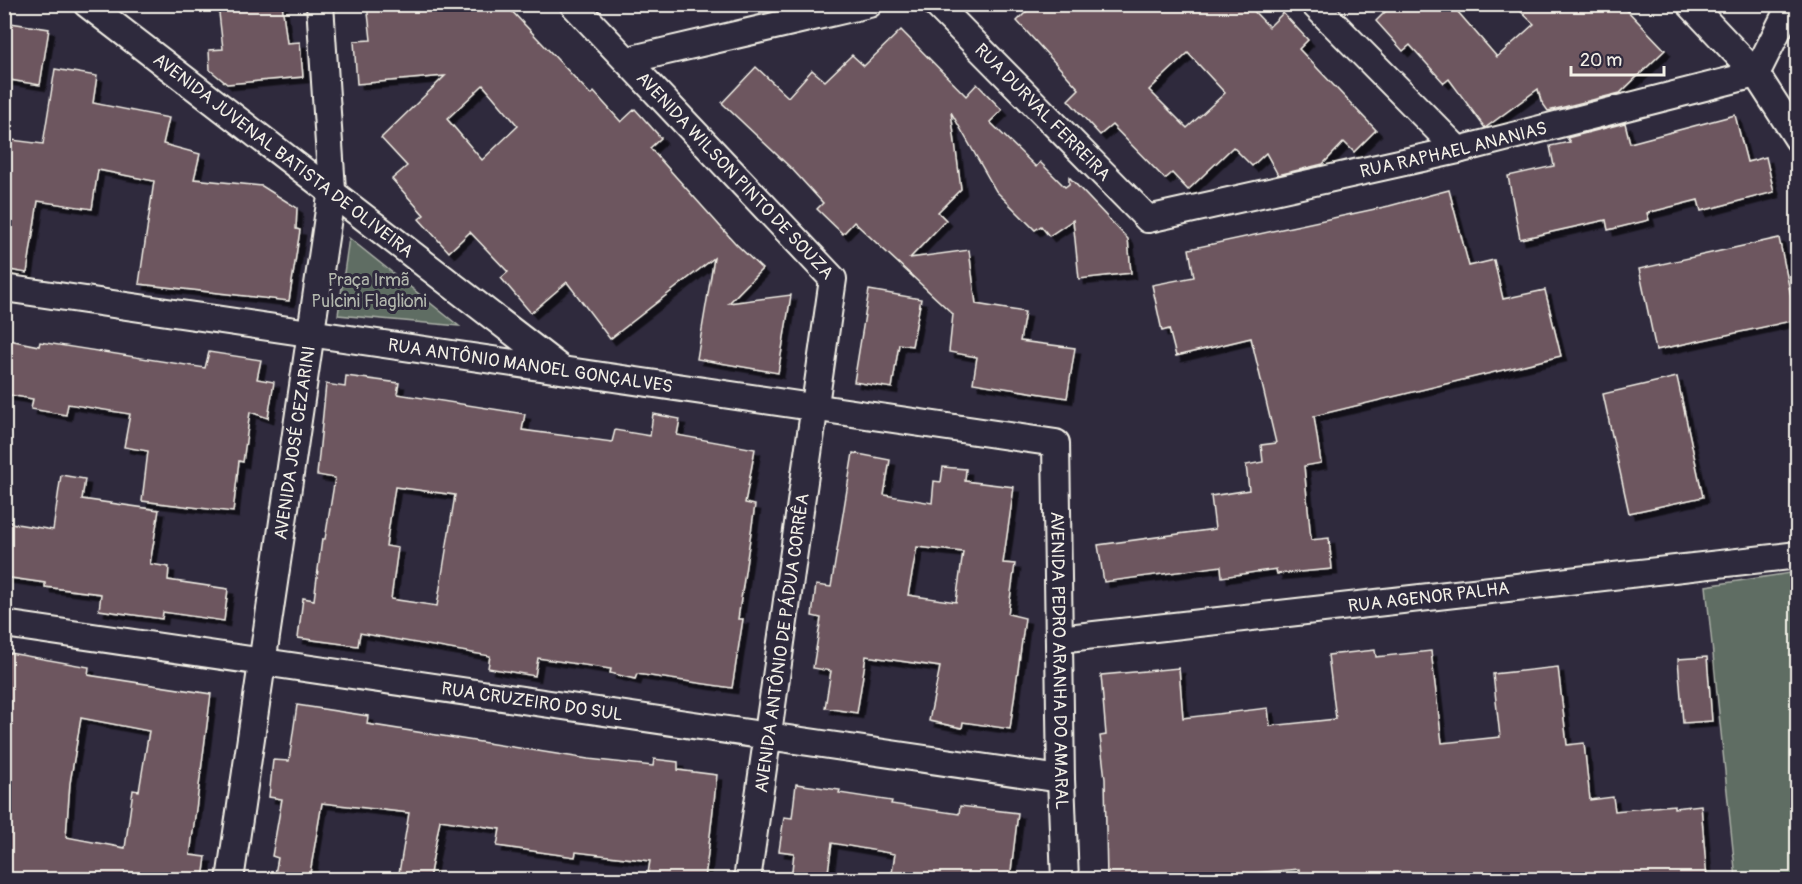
<svg xmlns="http://www.w3.org/2000/svg" width="1802" height="884" font-family="Pangolin,sans-serif">
<style>
.green{fill:#5f6d63;stroke:#aaafa6;stroke-width:1.5}
.building{fill:#6d565e;stroke:#f4f1e8;stroke-width:1.5;fill-rule:evenodd;filter:url(#shadow)}
.lines{fill:none;stroke-linecap:round;stroke-linejoin:round}
.street-casing{stroke:#f4f1e8;stroke-width:30}
.street{stroke:#2f2a3d;stroke-width:26}
.labels{text-anchor:middle;stroke-width:6;stroke-linejoin:round;paint-order:stroke}
.street-label{font-size:18px;fill:#f4f1e8;stroke:#2f2a3d}
.park-label{font-size:18px;fill:#b1b6ac;stroke:#2f2a3d}
</style>
<defs>
<filter id="shadow"><feDropShadow dx="5.5" dy="5.5" stdDeviation="0" flood-color="#0009"/></filter>
</defs>
<rect width="100%" height="100%" fill="#2f2a3d"/>
<filter id="ink" filterUnits="userSpaceOnUse"><feTurbulence type="fractalNoise" baseFrequency=".0167" numOctaves="2"/><feDisplacementMap in="SourceGraphic" scale="12" xChannelSelector="R" yChannelSelector="G"/><feConvolveMatrix kernelMatrix="1 2 1 2 8 2 1 2 1" color-interpolation-filters="sRGB"/></filter>
<g filter="url(#ink)">
<g class="green">
<path d="M 349,238 L 459,326 L 338,315 Z"/>
<path d="M 1797,572 L 1797,879 L 1736,879 L 1706,586 Z"/>
</g>
<g class="building">
<path d="M 218,4 L 282,4 L 287,43 L 300,42 L 303,77 L 227,84 L 210,70 L 209,50 L 223,49 Z"/>
<path d="M 367,4 L 505,4 L 591,95 L 594,92 L 621,122 L 635,109 L 661,138 L 650,148 L 736,244 L 762,269 L 729,303 L 791,295 L 778,373 L 697,359 L 714,258 L 610,339 L 567,282 L 531,313 L 501,278 L 508,272 L 470,232 L 449,252 L 419,219 L 424,215 L 392,179 L 407,166 L 381,138 L 445,76 L 357,84 L 354,41 L 371,40 ZM 483,85 L 518,126 L 482,160 L 447,119 Z"/>
<path d="M 1034,4 L 1247,4 L 1269,27 L 1283,13 L 1308,40 L 1299,49 L 1376,130 L 1354,152 L 1344,142 L 1323,164 L 1278,175 L 1266,153 L 1252,166 L 1233,147 L 1188,190 L 1172,173 L 1165,179 L 1112,125 L 1100,135 L 1068,100 L 1079,89 L 1017,21 ZM 1188,53 L 1225,93 L 1187,128 L 1149,90 Z"/>
<path d="M 1393,4 L 1451,4 L 1497,57 L 1534,24 L 1513,4 L 1621,4 L 1665,50 L 1620,93 L 1548,111 L 1541,101 L 1538,89 L 1485,128 L 1449,79 L 1444,83 L 1410,45 L 1403,51 L 1376,21 Z"/>
<path d="M 4,22 L 49,29 L 40,85 L 4,79 Z"/>
<path d="M 901,30 L 966,96 L 977,84 L 1002,110 L 990,122 L 1036,167 L 1040,162 L 1065,187 L 1069,184 L 1069,177 L 1128,239 L 1131,273 L 1079,279 L 1073,220 L 1049,236 L 1041,226 L 1035,230 L 996,191 L 951,112 L 961,189 L 938,212 L 946,220 L 910,258 L 969,250 L 976,304 L 1025,312 L 1020,341 L 1075,348 L 1067,398 L 973,383 L 977,357 L 949,352 L 953,314 L 854,222 L 843,234 L 817,209 L 823,203 L 792,169 L 722,103 L 756,67 L 788,97 L 812,70 L 825,81 L 852,55 L 864,66 Z"/>
<path d="M 55,69 L 97,76 L 93,103 L 169,118 L 163,144 L 200,154 L 194,179 L 262,186 L 297,208 L 296,229 L 300,230 L 289,301 L 139,284 L 154,181 L 98,170 L 92,209 L 38,201 L 27,273 L 4,269 L 4,139 L 43,144 Z"/>
<path d="M 1735,115 L 1747,162 L 1766,157 L 1774,192 L 1701,211 L 1698,200 L 1647,213 L 1649,220 L 1608,230 L 1606,220 L 1520,239 L 1508,176 L 1554,166 L 1550,146 L 1570,142 L 1567,138 L 1625,123 L 1630,143 Z"/>
<path d="M 1449,190 L 1469,266 L 1494,260 L 1503,299 L 1545,290 L 1561,356 L 1314,416 L 1321,463 L 1304,466 L 1311,540 L 1329,538 L 1332,569 L 1277,574 L 1276,569 L 1222,577 L 1221,566 L 1104,582 L 1098,545 L 1215,529 L 1211,496 L 1249,490 L 1246,465 L 1263,462 L 1261,445 L 1276,443 L 1251,338 L 1176,356 L 1169,329 L 1162,331 L 1152,285 L 1194,277 L 1189,249 L 1389,206 Z"/>
<path d="M 1779,238 L 1796,320 L 1656,350 L 1639,269 Z"/>
<path d="M 869,290 L 921,299 L 912,346 L 899,344 L 892,388 L 854,382 Z"/>
<path d="M 4,339 L 39,346 L 40,342 L 205,368 L 209,352 L 261,360 L 257,379 L 274,382 L 268,418 L 250,412 L 243,462 L 239,461 L 233,512 L 142,501 L 148,451 L 124,447 L 130,414 L 68,404 L 66,415 L 31,409 L 33,399 L 4,394 Z"/>
<path d="M 346,376 L 399,383 L 397,394 L 525,414 L 522,430 L 612,442 L 615,430 L 650,436 L 653,414 L 680,419 L 677,435 L 755,449 L 745,503 L 755,505 L 738,619 L 743,619 L 732,688 L 637,674 L 635,679 L 610,673 L 611,669 L 538,658 L 535,676 L 488,668 L 490,656 L 360,633 L 358,646 L 298,638 L 303,598 L 314,600 L 322,539 L 325,539 L 335,478 L 317,475 L 326,384 L 345,387 ZM 395,487 L 455,495 L 437,606 L 391,599 L 398,548 L 386,546 Z"/>
<path d="M 1677,377 L 1703,497 L 1629,513 L 1603,394 Z"/>
<path d="M 853,453 L 890,460 L 884,495 L 932,503 L 934,481 L 941,482 L 943,467 L 966,469 L 965,481 L 1014,487 L 1003,563 L 1015,564 L 1008,614 L 1025,618 L 1010,729 L 963,722 L 962,728 L 929,721 L 940,667 L 866,656 L 857,713 L 825,708 L 831,671 L 813,668 L 821,618 L 812,616 L 816,585 L 831,587 ZM 917,547 L 963,552 L 956,602 L 908,595 Z"/>
<path d="M 61,475 L 85,479 L 82,499 L 159,510 L 150,564 L 169,567 L 168,580 L 228,589 L 224,621 L 163,612 L 162,619 L 99,610 L 101,594 L 45,587 L 45,583 L 4,577 L 4,522 L 53,530 Z"/>
<path d="M 1375,650 L 1376,657 L 1431,651 L 1442,743 L 1500,737 L 1493,674 L 1558,667 L 1567,745 L 1584,743 L 1590,800 L 1613,797 L 1615,811 L 1674,805 L 1674,808 L 1701,805 L 1707,879 L 1300,879 L 1299,869 L 1221,876 L 1222,879 L 1107,879 L 1105,779 L 1100,736 L 1106,735 L 1101,675 L 1179,668 L 1183,718 L 1268,708 L 1270,726 L 1336,719 L 1328,655 Z"/>
<path d="M 4,652 L 89,667 L 88,675 L 211,694 L 190,855 L 206,857 L 203,879 L 4,879 ZM 81,718 L 149,731 L 139,791 L 133,790 L 125,848 L 66,837 L 70,783 Z"/>
<path d="M 1707,657 L 1712,721 L 1683,723 L 1678,659 Z"/>
<path d="M 297,705 L 368,716 L 367,724 L 588,759 L 653,766 L 654,759 L 678,762 L 678,770 L 717,775 L 705,879 L 647,879 L 650,861 L 576,852 L 575,857 L 497,846 L 500,829 L 440,820 L 429,879 L 398,879 L 409,813 L 322,803 L 309,879 L 274,879 L 278,858 L 272,856 L 282,799 L 269,797 L 273,760 L 289,761 Z"/>
<path d="M 796,784 L 840,790 L 839,793 L 892,801 L 891,804 L 959,814 L 960,806 L 1018,813 L 1010,879 L 891,879 L 895,854 L 832,843 L 827,879 L 791,879 L 794,853 L 779,851 L 784,817 L 792,818 Z"/>
</g>
<g class="lines">
<g class="street-casing">
<g id="street">
<path id="s1" d="M 87,4 L 561,369"/>
<path id="s2" d="M 573,4 L 833,279 L 747,880"/>
<path id="s3" d="M 936,4 L 1148,219 L 1458,150 L 1756,74 L 1791,4"/>
<path d="M 1314,4 L 1458,150"/>
<path d="M 1690,4 L 1756,74 L 1798,139"/>
<path d="M 628,60 L 869,4"/>
<path id="s4" d="M 4,288 L 1056,443 L 1061,779 L 1065,880"/>
<path id="s5" d="M 4,624 L 1061,779"/>
<path id="s6" d="M 1059,639 L 1798,555"/>
<path id="s7" d="M 230,880 L 332,190 L 320,4"/>
</g>
</g>
<use href="#street" class="street"/>
</g>
</g>
<g class="labels">
<g class="street-label">
<text dy="6" stroke="none"><textPath href="#s3" startOffset="152">RUA DURVAL FERREIRA</textPath></text>
<text dy="6" stroke="none"><textPath href="#s3" startOffset="615">RUA RAPHAEL ANANIAS</textPath></text>
<text dy="6" stroke="none"><textPath href="#s1" startOffset="248">AVENIDA JUVENAL BATISTA DE OLIVEIRA</textPath></text>
<text dy="6" stroke="none"><textPath href="#s2" startOffset="236">AVENIDA WILSON PINTO DE SOUZA</textPath></text>
<text dy="6" stroke="none"><textPath href="#s4" startOffset="532">RUA ANTÔNIO MANOEL GONÇALVES</textPath></text>
<text dy="6" stroke="none"><textPath href="#s7" startOffset="442">AVENIDA JOSÉ CEZARINI</textPath></text>
<text dy="6" stroke="none"><textPath href="#s6" startOffset="372">RUA AGENOR PALHA</textPath></text>
<text transform="translate(782 643) rotate(-82)" y="6">AVENIDA ANTÔNIO DE PÁDUA CORRÊA</text>
<text dy="6" stroke="none"><textPath href="#s4" startOffset="1281">AVENIDA PEDRO ARANHA DO AMARAL</textPath></text>
<text dy="6" stroke="none"><textPath href="#s5" startOffset="534">RUA CRUZEIRO DO SUL</textPath></text>
</g>
<g class="park-label">
<text x="369" y="286">Praça Irmã<tspan x="369" dy="21">Pulcini Flaglioni</tspan></text>
</g>
</g>
<rect width="1802" height="884" fill="none" stroke="#2f2a3d" stroke-width="24"/>
<rect x="12" y="12" width="1778" height="860" fill="none" stroke="#f4f1e8" stroke-width="2" filter="url(#ink)"/>
<path d="M1571 66v9h93v-9" fill="none" stroke="#f4f1e8" stroke-width="3"/>
<text x="1580" y="66" font-size="18" fill="#f4f1e8" stroke="#2f2a3d" stroke-width="4.5" paint-order="stroke">20 m</text>
</svg>
